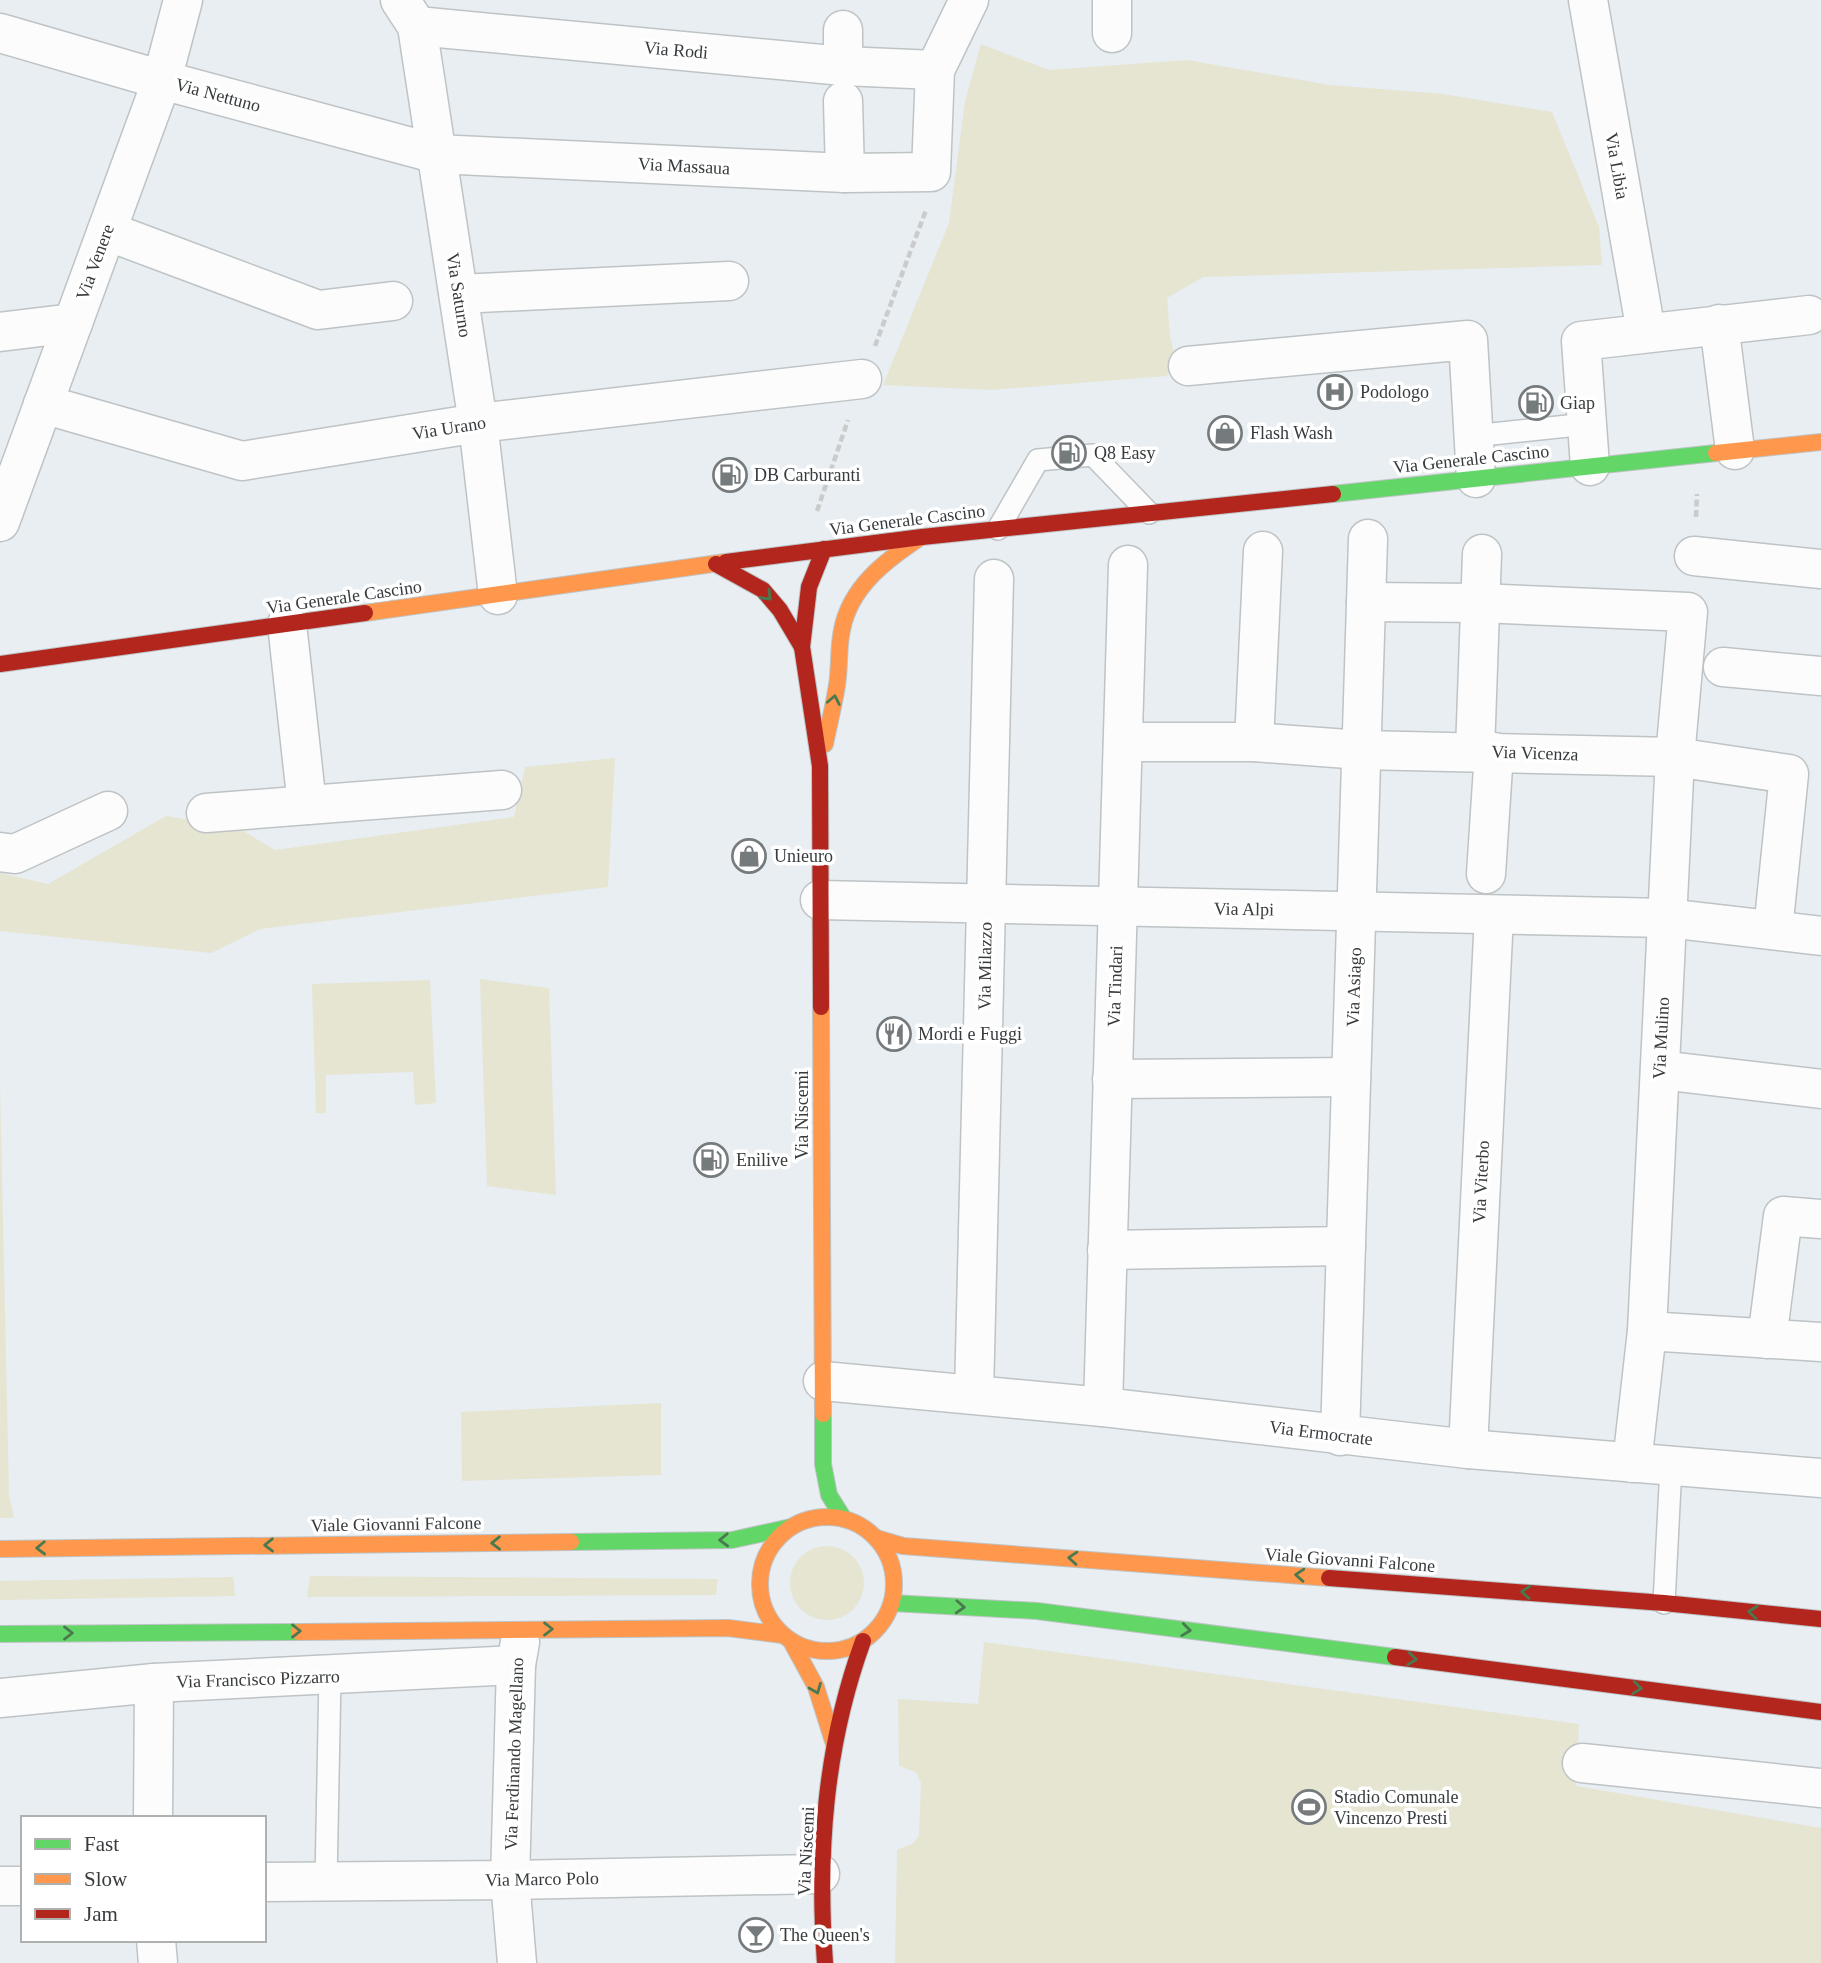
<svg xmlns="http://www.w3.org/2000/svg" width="1821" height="1963" font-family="Georgia,serif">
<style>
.green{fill:#e5e5d2}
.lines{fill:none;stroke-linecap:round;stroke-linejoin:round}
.lane-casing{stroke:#bec3c5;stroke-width:24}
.street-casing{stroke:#bec3c5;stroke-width:41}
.fast-casing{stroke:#bec3c5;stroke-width:18}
.slow-casing{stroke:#bec3c5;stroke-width:18}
.jam-casing{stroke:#bec3c5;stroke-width:18}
.path{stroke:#c9cbcd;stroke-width:4.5;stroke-dasharray:7 3.5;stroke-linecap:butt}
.lane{stroke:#fcfcfd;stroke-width:21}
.street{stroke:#fcfcfd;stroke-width:38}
.fast{stroke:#63d668;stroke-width:16}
.slow{stroke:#ff974d;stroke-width:16}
.jam{stroke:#b3261e;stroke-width:16}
.oneway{stroke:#49794e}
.labels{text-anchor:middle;stroke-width:7;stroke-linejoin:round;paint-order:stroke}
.street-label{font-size:18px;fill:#373b3d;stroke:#fff}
.poi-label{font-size:18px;fill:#373b3d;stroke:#fff;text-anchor:start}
</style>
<rect width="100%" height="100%" fill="#e8eef2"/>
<g class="green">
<path d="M 981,44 L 1049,70 L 1187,60 L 1330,85 L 1443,94 L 1552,112 L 1599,227 L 1602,265 L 1203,277 L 1167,298 L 1170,336 L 1175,357 L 1167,376 L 991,390 L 883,385 L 949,223 L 965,101 Z"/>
<path d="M 615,758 L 608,887 L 260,929 L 211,953 L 0,931 L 0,873 L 48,884 L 166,816 L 238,828 L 275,850 L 514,817 L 525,767 Z"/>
<path d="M 480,979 L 549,988 L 556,1195 L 487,1186 Z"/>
<path d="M 430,980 L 436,1103 L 415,1105 L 413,1072 L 326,1075 L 326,1113 L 316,1113 L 312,984 Z"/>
<path d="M 0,1084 L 9,1495 L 14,1518 L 0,1518 Z"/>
<path d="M 661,1403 L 661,1475 L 462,1481 L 461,1412 Z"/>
<circle cx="827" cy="1583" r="37"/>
<path d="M 310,1576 L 718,1579 L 716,1595 L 307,1597 Z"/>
<path d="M 233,1577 L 235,1596 L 0,1600 L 0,1581 Z"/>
<path d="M 984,1642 L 1579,1724 L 1576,1786 L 1821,1828 L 1821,1963 L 895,1963 L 897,1850 L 912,1844 L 919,1836 L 921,1783 L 916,1772 L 899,1766 L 898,1699 L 978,1704 Z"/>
</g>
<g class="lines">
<g class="lane-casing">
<g id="lane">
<path d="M 1473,436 L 1587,424"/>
<path d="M 998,529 L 1038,460 L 1093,455 L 1149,513"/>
<path d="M 1664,1603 L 1671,1466"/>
<path d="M 326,1881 L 330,1676"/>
</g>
</g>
<g class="street-casing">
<g id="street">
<path d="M 400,0 L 417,26 L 478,423 L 498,595"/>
<path d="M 1588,0 L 1646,332"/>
<path d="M 417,26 L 843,66 L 935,70"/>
<path d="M 0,33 L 162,80 L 437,154 L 845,173 L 931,172 L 935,70 L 969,0"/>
<path d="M 1112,33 L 1112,0"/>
<path d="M 843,66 L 843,30"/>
<path d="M 843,101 L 845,173"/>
<path d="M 107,231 L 318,310 L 393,301"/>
<path d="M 459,294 L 729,281"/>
<path d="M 1719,324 L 1735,450"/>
<path d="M 0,332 L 73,323"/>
<path d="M 1188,366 L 1468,340 L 1476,478"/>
<path d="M 43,404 L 242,461 L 478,423 L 862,379"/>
<path d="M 1590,466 L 1581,341 L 1809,315"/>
<path d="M 0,522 L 162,80 L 183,0"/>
<path d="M 1694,556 L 1821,569"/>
<path d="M 1366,602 L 1480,603 L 1688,612 L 1675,757 L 1647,1331 L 1632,1463"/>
<path d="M 287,624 L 307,805"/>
<path d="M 1723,667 L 1821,676"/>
<path d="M 1123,742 L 1254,742 L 1361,750 L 1675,757 L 1789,774 L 1773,930"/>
<path d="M 1254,742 L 1263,551"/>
<path d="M 1475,751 L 1482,554"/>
<path d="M 206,813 L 502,790"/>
<path d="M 0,852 L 15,854 L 108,811"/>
<path d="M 1486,874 L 1494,752"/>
<path d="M 820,900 L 1667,918 L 1821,936"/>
<path d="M 1660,1070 L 1821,1089"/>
<path d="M 1112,1079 L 1351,1077"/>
<path d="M 1107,1250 L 1346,1246"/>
<path d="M 1647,1331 L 1821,1342"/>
<path d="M 1767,1339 L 1783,1216 L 1821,1219"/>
<path d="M 823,1381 L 1103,1407 L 1468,1449 L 1821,1478"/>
<path d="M 974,1394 L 994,579"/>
<path d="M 1103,1407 L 1128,565"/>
<path d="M 1340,1436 L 1368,539"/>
<path d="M 1468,1449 L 1494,915"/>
<path d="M 0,1698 L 154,1683 L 516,1665"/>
<path d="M 1582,1763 L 1821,1788"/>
<path d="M 153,1818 L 154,1683"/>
<path d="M 264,1882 L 510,1880 L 820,1874"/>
<path d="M 0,1886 L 23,1886"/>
<path d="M 156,1940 L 158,1963"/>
<path d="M 517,1963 L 510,1880 L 516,1665 L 520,1642"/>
</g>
</g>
<g class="fast-casing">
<g id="fast">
<path d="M 1333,494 L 1716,453"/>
<path d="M 823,1414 L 823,1464 L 829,1495 L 844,1519"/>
<path d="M 571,1542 L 732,1540 L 791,1527"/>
<path d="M 892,1603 L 1037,1611 L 1395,1657"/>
<path d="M 0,1634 L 299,1632"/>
</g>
</g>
<g class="slow-casing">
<g id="slow">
<path d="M 1716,453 L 1821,442"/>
<path d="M 365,613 L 726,562"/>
<path d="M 825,744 C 829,724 834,705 837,685 C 840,667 838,648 842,630 C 850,587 886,560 921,537"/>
<path d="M 821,1007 L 823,1414"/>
<circle cx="827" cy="1584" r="67"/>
<path d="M 876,1538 L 903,1546 L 1329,1578"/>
<path d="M 0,1549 L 571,1542"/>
<path d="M 299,1632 L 728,1628 L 783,1635"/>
<path d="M 791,1641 L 816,1687 L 833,1741"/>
</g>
</g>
<g class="jam-casing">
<g id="jam">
<path d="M 726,562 L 922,537 L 1333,494"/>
<path d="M 716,564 L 763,590 L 780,610 L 802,647"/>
<path d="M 0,664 L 365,613"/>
<path d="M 821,1007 L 820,766 L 802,647 L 809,587 L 824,549"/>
<path d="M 1329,1578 L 1664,1603 L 1821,1619"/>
<path d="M 1395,1657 L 1821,1712"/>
<path d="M 825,1963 C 817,1852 825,1746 863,1641"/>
</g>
</g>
<g class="path">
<path d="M 875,346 L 926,210"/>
<path d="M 817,511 L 848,420"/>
<path d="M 1696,517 L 1697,494"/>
</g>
<use href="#lane" class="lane"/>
<use href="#street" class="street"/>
<use href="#fast" class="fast"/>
<use href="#slow" class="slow"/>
<use href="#jam" class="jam"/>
</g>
<defs><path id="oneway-chevron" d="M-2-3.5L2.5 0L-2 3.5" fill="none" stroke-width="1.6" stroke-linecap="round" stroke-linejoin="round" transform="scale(1.75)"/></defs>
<g class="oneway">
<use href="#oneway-chevron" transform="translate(767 596) rotate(46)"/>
<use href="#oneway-chevron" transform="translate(834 700) rotate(-79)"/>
<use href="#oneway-chevron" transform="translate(724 1540) rotate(178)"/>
<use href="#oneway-chevron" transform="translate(496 1543) rotate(179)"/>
<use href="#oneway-chevron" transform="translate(269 1545) rotate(179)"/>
<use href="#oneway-chevron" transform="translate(41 1548) rotate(178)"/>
<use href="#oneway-chevron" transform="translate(1073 1558) rotate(-176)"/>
<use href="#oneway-chevron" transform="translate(1300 1575) rotate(-176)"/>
<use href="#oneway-chevron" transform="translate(1526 1592) rotate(-176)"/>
<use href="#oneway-chevron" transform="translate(960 1607) rotate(3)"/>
<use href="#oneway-chevron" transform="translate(1753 1612) rotate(-174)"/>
<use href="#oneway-chevron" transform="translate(548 1629)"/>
<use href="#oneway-chevron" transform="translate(1186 1630) rotate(7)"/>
<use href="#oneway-chevron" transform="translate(296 1631)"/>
<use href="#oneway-chevron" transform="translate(68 1633)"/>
<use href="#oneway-chevron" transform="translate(1412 1659) rotate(7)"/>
<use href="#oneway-chevron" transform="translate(1637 1688) rotate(7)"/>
<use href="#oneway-chevron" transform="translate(816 1689) rotate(68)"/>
</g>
<defs>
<g id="hospital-ring" transform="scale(1.75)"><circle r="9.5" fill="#fff" stroke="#757a7c" stroke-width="1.5"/><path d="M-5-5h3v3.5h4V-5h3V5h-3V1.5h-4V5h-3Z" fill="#757a7c"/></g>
<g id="fuel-ring" transform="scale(1.75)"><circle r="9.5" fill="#fff" stroke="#757a7c" stroke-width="1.5"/><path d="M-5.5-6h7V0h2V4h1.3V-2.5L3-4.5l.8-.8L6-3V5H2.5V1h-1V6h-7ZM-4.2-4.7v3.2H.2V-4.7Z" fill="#757a7c"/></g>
<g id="shop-ring" transform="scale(1.75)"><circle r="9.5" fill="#fff" stroke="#757a7c" stroke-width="1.5"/><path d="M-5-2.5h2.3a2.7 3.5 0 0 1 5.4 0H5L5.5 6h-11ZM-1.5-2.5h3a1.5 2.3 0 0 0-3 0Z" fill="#757a7c"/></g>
<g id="restaurant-ring" transform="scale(1.75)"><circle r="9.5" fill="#fff" stroke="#757a7c" stroke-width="1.5"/><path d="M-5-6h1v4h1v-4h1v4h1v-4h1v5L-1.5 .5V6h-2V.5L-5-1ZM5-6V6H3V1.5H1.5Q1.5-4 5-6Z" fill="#757a7c"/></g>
<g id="stadium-ring" transform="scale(1.75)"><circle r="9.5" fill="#fff" stroke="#757a7c" stroke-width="1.5"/><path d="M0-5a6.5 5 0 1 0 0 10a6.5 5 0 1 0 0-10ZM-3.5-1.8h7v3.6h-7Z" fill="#757a7c"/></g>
<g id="bar-ring" transform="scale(1.75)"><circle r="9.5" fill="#fff" stroke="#757a7c" stroke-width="1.5"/><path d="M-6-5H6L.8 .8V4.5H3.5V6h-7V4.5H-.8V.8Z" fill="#757a7c"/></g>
</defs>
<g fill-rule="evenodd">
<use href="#hospital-ring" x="1335" y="392"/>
<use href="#fuel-ring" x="1536" y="403"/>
<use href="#shop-ring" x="1225" y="433"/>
<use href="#fuel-ring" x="1069" y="453"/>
<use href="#fuel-ring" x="730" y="475"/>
<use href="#shop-ring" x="749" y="856"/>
<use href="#restaurant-ring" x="894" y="1034"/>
<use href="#fuel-ring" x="711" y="1160"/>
<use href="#stadium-ring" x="1309" y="1807"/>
<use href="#bar-ring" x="756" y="1935"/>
</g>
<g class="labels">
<g class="street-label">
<text transform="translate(676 50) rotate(5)" y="6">Via Rodi</text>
<text transform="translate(218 95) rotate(15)" y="6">Via Nettuno</text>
<text transform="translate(684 166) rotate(3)" y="6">Via Massaua</text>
<text transform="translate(1617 166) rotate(80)" y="6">Via Libia</text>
<text transform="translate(95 262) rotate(-70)" y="6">Via Venere</text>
<text transform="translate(459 295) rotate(81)" y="6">Via Saturno</text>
<text transform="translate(449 428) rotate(-9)" y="6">Via Urano</text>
<text transform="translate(1471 459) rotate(-6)" y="6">Via Generale Cascino</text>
<text transform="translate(907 520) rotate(-7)" y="6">Via Generale Cascino</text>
<text transform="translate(344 597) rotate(-8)" y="6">Via Generale Cascino</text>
<text transform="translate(1535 753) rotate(2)" y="6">Via Vicenza</text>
<text transform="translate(1244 909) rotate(1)" y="6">Via Alpi</text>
<text transform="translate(985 966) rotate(-89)" y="6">Via Milazzo</text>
<text transform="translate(1115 986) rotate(-88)" y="6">Via Tindari</text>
<text transform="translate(1354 987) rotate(-88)" y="6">Via Asiago</text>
<text transform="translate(1661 1038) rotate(-87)" y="6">Via Mulino</text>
<text transform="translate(802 1115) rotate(-90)" y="6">Via Niscemi</text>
<text transform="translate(1481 1182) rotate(-87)" y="6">Via Viterbo</text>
<text transform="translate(1321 1433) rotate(7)" y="6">Via Ermocrate</text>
<text transform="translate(396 1524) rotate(-1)" y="6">Viale Giovanni Falcone</text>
<text transform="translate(1350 1560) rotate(4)" y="6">Viale Giovanni Falcone</text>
<text transform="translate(258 1679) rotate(-2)" y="6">Via Francisco Pizzarro</text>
<text transform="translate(514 1754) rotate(-88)" y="6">Via Ferdinando Magellano</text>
<text transform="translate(806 1851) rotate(-87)" y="6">Via Niscemi</text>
<text transform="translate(542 1879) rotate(-1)" y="6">Via Marco Polo</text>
</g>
<g class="poi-label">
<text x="1360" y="398">Podologo</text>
<text x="1560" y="409">Giap</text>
<text x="1250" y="439">Flash Wash</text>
<text x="1094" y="459">Q8 Easy</text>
<text x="754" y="481">DB Carburanti</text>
<text x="774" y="862">Unieuro</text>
<text x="918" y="1040">Mordi e Fuggi</text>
<text x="736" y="1166">Enilive</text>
<text x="1334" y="1803">Stadio Comunale<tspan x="1334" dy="21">Vincenzo Presti</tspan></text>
<text x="780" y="1941">The Queen's</text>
</g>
</g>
<rect x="21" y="1816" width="245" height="126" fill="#ffffff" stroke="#afb1b1" stroke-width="2"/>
<rect x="35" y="1839" width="35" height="10" fill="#63d668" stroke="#afb1b1" stroke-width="2"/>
<text x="84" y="1851" font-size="21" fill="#373b3d">Fast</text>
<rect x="35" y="1874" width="35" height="10" fill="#ff974d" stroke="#afb1b1" stroke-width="2"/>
<text x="84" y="1886" font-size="21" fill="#373b3d">Slow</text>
<rect x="35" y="1909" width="35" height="10" fill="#b3261e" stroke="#afb1b1" stroke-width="2"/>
<text x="84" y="1921" font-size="21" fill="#373b3d">Jam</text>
</svg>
